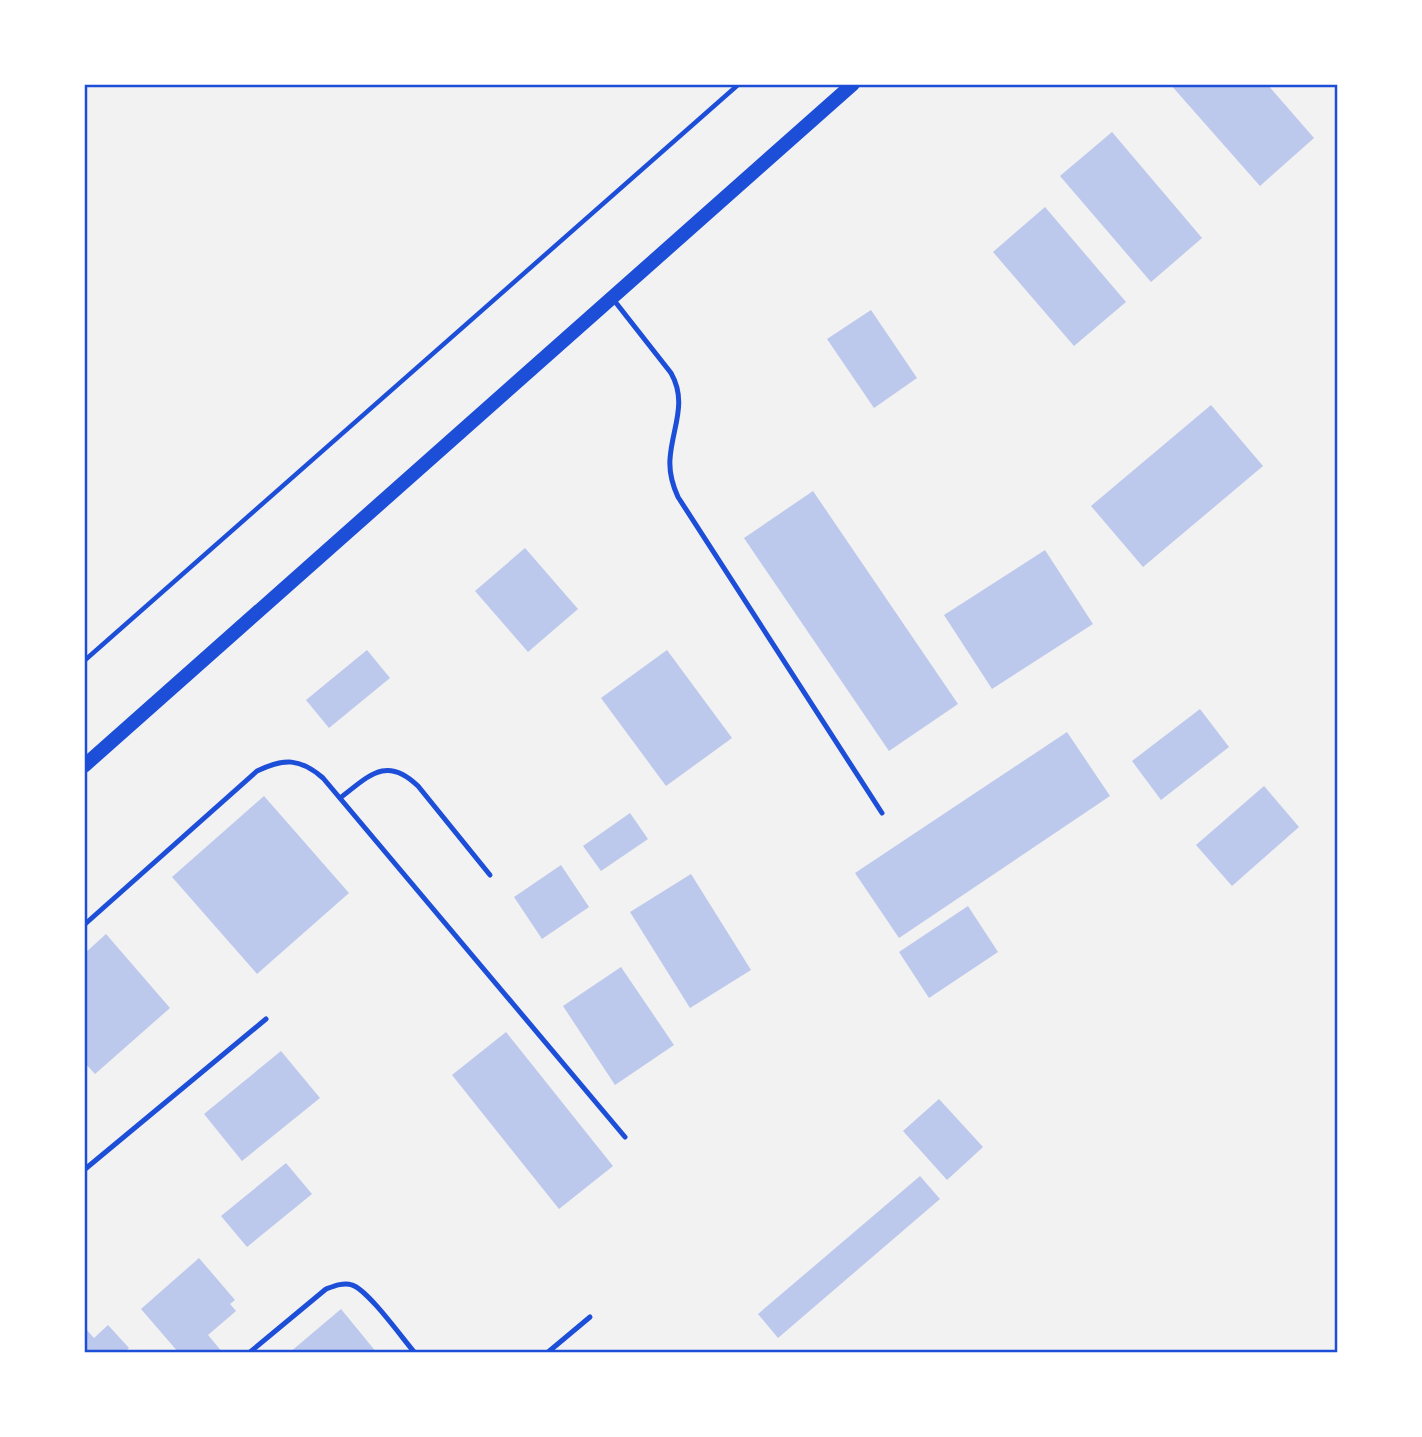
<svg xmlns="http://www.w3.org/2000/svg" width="1422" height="1437" font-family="'DejaVu Sans',sans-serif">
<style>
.building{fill:#bdc9ec}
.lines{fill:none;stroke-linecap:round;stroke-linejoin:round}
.path{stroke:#1d4ed8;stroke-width:4.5}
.service{stroke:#1d4ed8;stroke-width:5}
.secondary{stroke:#1d4ed8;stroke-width:14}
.neatline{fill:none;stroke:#1d4ed8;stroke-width:2.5}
</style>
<rect width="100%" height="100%" fill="#f2f2f2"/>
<g class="building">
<path d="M 1170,84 L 1267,84 L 1314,138 L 1260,186 Z"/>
<path d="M 1112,132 L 1202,238 L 1151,282 L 1060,176 Z"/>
<path d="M 1045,207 L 1126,302 L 1074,346 L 993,252 Z"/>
<path d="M 871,310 L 917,378 L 874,408 L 827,339 Z"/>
<path d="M 1211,405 L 1263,466 L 1143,567 L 1091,506 Z"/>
<path d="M 813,491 L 958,704 L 889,751 L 744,538 Z"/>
<path d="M 525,548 L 578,609 L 528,652 L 475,591 Z"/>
<path d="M 1045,550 L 1093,624 L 992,689 L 944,615 Z"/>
<path d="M 367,650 L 390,678 L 329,728 L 306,700 Z"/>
<path d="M 667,650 L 732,738 L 666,786 L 601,698 Z"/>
<path d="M 1200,709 L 1229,747 L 1161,800 L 1132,761 Z"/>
<path d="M 1067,732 L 1110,796 L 899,938 L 855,873 Z"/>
<path d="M 1264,786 L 1299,827 L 1232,886 L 1196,845 Z"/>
<path d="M 264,796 L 349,893 L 257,974 L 172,877 Z"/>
<path d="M 630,813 L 648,839 L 601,871 L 583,846 Z"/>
<path d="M 561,865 L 589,907 L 542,939 L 514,897 Z"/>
<path d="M 691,874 L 751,970 L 690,1008 L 630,912 Z"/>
<path d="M 968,906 L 998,952 L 929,998 L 899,952 Z"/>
<path d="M 106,934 L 170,1008 L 95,1074 L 84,1062 L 84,954 Z"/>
<path d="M 621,967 L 674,1045 L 615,1085 L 563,1006 Z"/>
<path d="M 506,1032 L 613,1166 L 559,1209 L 452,1075 Z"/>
<path d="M 281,1051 L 320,1098 L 242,1161 L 204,1114 Z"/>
<path d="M 939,1099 L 983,1147 L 947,1180 L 903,1131 Z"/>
<path d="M 286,1163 L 312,1194 L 247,1247 L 221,1216 Z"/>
<path d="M 920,1176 L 940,1199 L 778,1338 L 758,1314 Z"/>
<path d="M 199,1258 L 235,1300 L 230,1304 L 236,1311 L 208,1335 L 223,1353 L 179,1353 L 141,1309 Z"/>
<path d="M 341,1309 L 377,1353 L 289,1353 Z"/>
<path d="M 108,1325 L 129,1348 L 124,1353 L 84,1353 L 84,1327 L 94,1338 Z"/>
</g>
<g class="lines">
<path class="path" d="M 84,661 L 739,84"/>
<g class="service">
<path d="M 613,299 L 671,373 C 688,403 672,428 670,459 C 669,473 672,484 678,497 L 882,813"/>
<path d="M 340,798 C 369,776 386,755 418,786 L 490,875"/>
<path d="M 84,925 L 257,771 C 284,758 300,758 323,778 L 625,1137"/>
<path d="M 84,1170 L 266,1019"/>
<path d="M 249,1353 L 326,1289 C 334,1286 344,1282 352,1285 C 368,1290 402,1338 415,1353"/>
<path d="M 547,1353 L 590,1317"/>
</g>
<path class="secondary" d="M 84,766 L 853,84"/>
</g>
<rect width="1422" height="1437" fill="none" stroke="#ffffff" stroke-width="172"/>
<rect x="86" y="86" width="1250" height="1265" class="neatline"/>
</svg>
